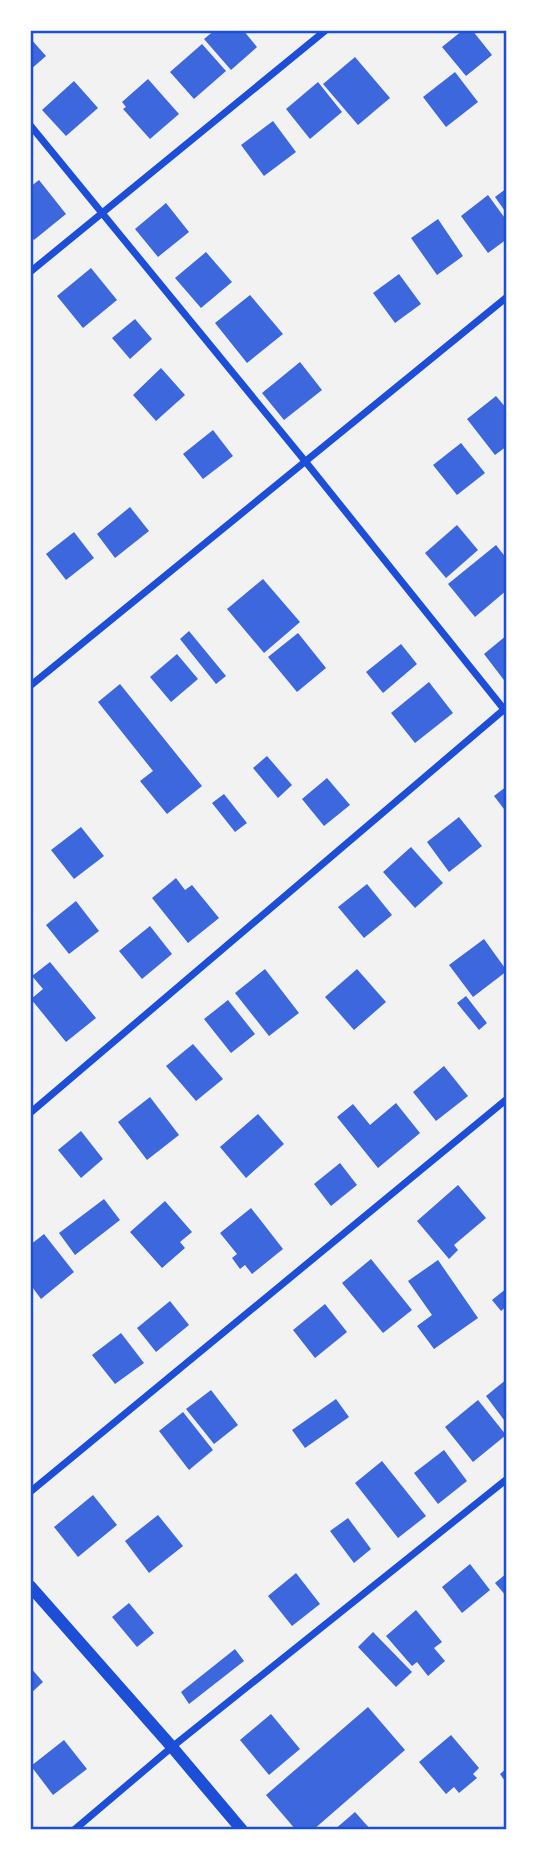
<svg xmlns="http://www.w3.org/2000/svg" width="537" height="1860" font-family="'Roboto Condensed',sans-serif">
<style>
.building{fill:#3d67dc}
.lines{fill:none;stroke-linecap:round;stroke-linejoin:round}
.minor{stroke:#1d4ed8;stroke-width:7}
.tertiary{stroke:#1d4ed8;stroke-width:12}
.neatline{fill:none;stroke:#1d4ed8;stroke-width:2.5}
</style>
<rect width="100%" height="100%" fill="#f2f2f2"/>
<g class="building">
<path d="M 215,30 L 243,30 L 257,47 L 231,70 L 204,39 Z"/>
<path d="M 463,30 L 472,30 L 492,55 L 466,76 L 442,47 Z"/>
<path d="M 30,38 L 46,56 L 30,70 Z"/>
<path d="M 202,44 L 226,71 L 194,99 L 170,72 Z"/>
<path d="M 355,57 L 390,98 L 358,125 L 323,84 Z"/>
<path d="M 455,72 L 478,102 L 446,127 L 423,97 Z"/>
<path d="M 148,79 L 179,114 L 150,139 L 123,109 L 126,107 L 122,102 Z"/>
<path d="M 74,81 L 98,108 L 66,136 L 42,110 Z"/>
<path d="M 318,82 L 342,112 L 310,139 L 286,109 Z"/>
<path d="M 273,121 L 296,152 L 264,176 L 241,145 Z"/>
<path d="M 39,180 L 66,214 L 34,240 L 30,235 L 30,187 Z"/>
<path d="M 507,188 L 507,214 L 495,197 Z"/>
<path d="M 488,195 L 507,221 L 507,239 L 488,253 L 461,216 Z"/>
<path d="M 166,203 L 189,232 L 158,257 L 135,229 Z"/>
<path d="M 438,219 L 463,256 L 437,275 L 411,238 Z"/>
<path d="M 206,252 L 232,282 L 201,308 L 175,278 Z"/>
<path d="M 91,268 L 117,300 L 83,328 L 57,296 Z"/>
<path d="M 399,274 L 421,304 L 395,323 L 373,293 Z"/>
<path d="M 250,295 L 283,334 L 247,363 L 215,323 Z"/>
<path d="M 135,319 L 152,339 L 130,359 L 112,338 Z"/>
<path d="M 300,362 L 322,390 L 284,420 L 262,393 Z"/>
<path d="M 161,368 L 185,395 L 156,421 L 133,395 Z"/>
<path d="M 496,396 L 507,409 L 507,446 L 495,455 L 467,419 Z"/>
<path d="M 213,430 L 233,456 L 203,479 L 183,454 Z"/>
<path d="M 461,443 L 485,473 L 457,495 L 433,465 Z"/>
<path d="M 130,507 L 149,531 L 115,558 L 97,534 Z"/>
<path d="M 457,525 L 478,550 L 446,578 L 425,553 Z"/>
<path d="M 74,532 L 94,558 L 66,580 L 46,554 Z"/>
<path d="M 496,545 L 507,559 L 507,590 L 475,617 L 448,584 Z"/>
<path d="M 263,579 L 300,622 L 264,653 L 227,609 Z"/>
<path d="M 189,631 L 226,676 L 216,684 L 180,639 Z"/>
<path d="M 298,633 L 326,668 L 297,692 L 268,657 Z"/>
<path d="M 507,635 L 507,684 L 484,654 Z"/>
<path d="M 401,644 L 417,664 L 383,693 L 366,672 Z"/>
<path d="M 177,654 L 198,679 L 171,702 L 150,677 Z"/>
<path d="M 429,682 L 453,713 L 415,743 L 391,713 Z"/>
<path d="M 120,684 L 202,786 L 167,814 L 140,781 L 153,771 L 98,702 Z"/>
<path d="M 267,756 L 292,785 L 278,798 L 253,768 Z"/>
<path d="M 327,778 L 350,805 L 324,826 L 302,799 Z"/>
<path d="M 507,786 L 507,813 L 494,796 Z"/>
<path d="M 224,794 L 247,823 L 235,832 L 212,803 Z"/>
<path d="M 459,817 L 482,846 L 449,872 L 427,842 Z"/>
<path d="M 81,827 L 104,856 L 74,879 L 51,850 Z"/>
<path d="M 411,847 L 443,883 L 415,908 L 383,872 Z"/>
<path d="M 176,878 L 185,890 L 192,885 L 219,918 L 188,943 L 152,898 Z"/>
<path d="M 367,884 L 392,915 L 364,938 L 338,907 Z"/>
<path d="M 76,901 L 99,931 L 69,954 L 46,925 Z"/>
<path d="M 150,926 L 172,954 L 142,979 L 119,951 Z"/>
<path d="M 484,939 L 507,971 L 473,997 L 449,965 Z"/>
<path d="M 50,962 L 96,1018 L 66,1042 L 31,999 L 43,989 L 32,976 Z"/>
<path d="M 265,969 L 299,1013 L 269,1036 L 235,993 Z"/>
<path d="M 357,969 L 386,1002 L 354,1030 L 325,997 Z"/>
<path d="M 466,996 L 487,1023 L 479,1030 L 457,1003 Z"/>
<path d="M 228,1000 L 255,1034 L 231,1053 L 204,1019 Z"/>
<path d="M 193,1044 L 223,1079 L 196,1101 L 166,1066 Z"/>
<path d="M 444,1066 L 468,1096 L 436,1121 L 413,1092 Z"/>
<path d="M 150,1097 L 179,1135 L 147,1160 L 118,1122 Z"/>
<path d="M 396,1103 L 420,1133 L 378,1168 L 337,1117 L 353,1104 L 370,1125 Z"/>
<path d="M 258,1114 L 284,1144 L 246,1178 L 220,1147 Z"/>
<path d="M 81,1131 L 103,1159 L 81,1178 L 58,1150 Z"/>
<path d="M 340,1163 L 357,1185 L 331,1206 L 314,1184 Z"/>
<path d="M 458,1185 L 486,1218 L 454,1245 L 458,1250 L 449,1259 L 417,1221 Z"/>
<path d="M 104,1199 L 120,1220 L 75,1255 L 59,1233 Z"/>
<path d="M 165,1201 L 192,1232 L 180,1242 L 185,1248 L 162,1268 L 130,1232 Z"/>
<path d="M 251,1208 L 283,1249 L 252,1274 L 245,1265 L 240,1269 L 232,1258 L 237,1254 L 220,1233 Z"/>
<path d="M 44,1234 L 74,1272 L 41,1299 L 30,1284 L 30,1245 Z"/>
<path d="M 371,1259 L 412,1310 L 383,1333 L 342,1283 Z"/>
<path d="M 438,1260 L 478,1318 L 434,1349 L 417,1326 L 432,1315 L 408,1281 Z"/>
<path d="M 507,1288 L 507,1306 L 501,1311 L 492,1300 Z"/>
<path d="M 170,1301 L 189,1325 L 156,1352 L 137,1328 Z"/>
<path d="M 325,1304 L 347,1332 L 315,1358 L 293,1330 Z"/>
<path d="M 121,1333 L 144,1363 L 115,1384 L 92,1355 Z"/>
<path d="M 507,1379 L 507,1424 L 486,1396 Z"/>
<path d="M 211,1390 L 238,1425 L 214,1444 L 186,1409 Z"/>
<path d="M 336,1399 L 349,1417 L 305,1448 L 292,1430 Z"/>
<path d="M 478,1400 L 506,1435 L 473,1462 L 445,1427 Z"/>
<path d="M 183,1412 L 213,1450 L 189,1470 L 159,1431 Z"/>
<path d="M 444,1450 L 467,1481 L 438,1504 L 414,1473 Z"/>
<path d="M 382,1461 L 426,1516 L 398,1538 L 355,1483 Z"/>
<path d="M 93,1495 L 117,1525 L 78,1557 L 54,1527 Z"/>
<path d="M 158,1515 L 183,1546 L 149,1573 L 125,1541 Z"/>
<path d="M 348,1518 L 371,1549 L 354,1563 L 330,1531 Z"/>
<path d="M 470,1564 L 490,1590 L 462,1613 L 442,1587 Z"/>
<path d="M 296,1573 L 320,1604 L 292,1626 L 268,1596 Z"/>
<path d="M 507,1573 L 507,1597 L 495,1583 Z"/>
<path d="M 129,1603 L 154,1633 L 137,1647 L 112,1617 Z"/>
<path d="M 416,1610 L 442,1642 L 434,1648 L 445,1661 L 428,1676 L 417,1662 L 412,1666 L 386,1636 Z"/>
<path d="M 373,1632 L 412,1672 L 396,1687 L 358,1647 Z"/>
<path d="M 235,1649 L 244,1661 L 189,1704 L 181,1692 Z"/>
<path d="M 30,1667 L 43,1682 L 30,1694 Z"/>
<path d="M 368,1707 L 405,1750 L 313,1830 L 296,1830 L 266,1795 Z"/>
<path d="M 271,1714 L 300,1749 L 269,1775 L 240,1740 Z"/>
<path d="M 451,1735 L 479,1768 L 473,1774 L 477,1778 L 459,1793 L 454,1787 L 446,1794 L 419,1762 Z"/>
<path d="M 64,1740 L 87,1769 L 53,1795 L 31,1766 Z"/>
<path d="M 507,1768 L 507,1784 L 500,1774 Z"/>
<path d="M 355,1812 L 371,1830 L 334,1830 Z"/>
</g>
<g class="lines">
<g class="minor">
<path d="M 30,125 L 305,461 L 507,713"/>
<path d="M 30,272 L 326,30"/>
<path d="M 30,686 L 507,297"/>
<path d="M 30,1113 L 507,707"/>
<path d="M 30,1492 L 507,1099"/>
<path d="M 74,1830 L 172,1747 L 507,1479"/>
</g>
<path class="tertiary" d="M 30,1586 L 172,1747 L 242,1830"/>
</g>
<rect width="537" height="1860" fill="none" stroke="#ffffff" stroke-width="63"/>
<rect x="32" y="32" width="473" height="1796" class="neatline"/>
</svg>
